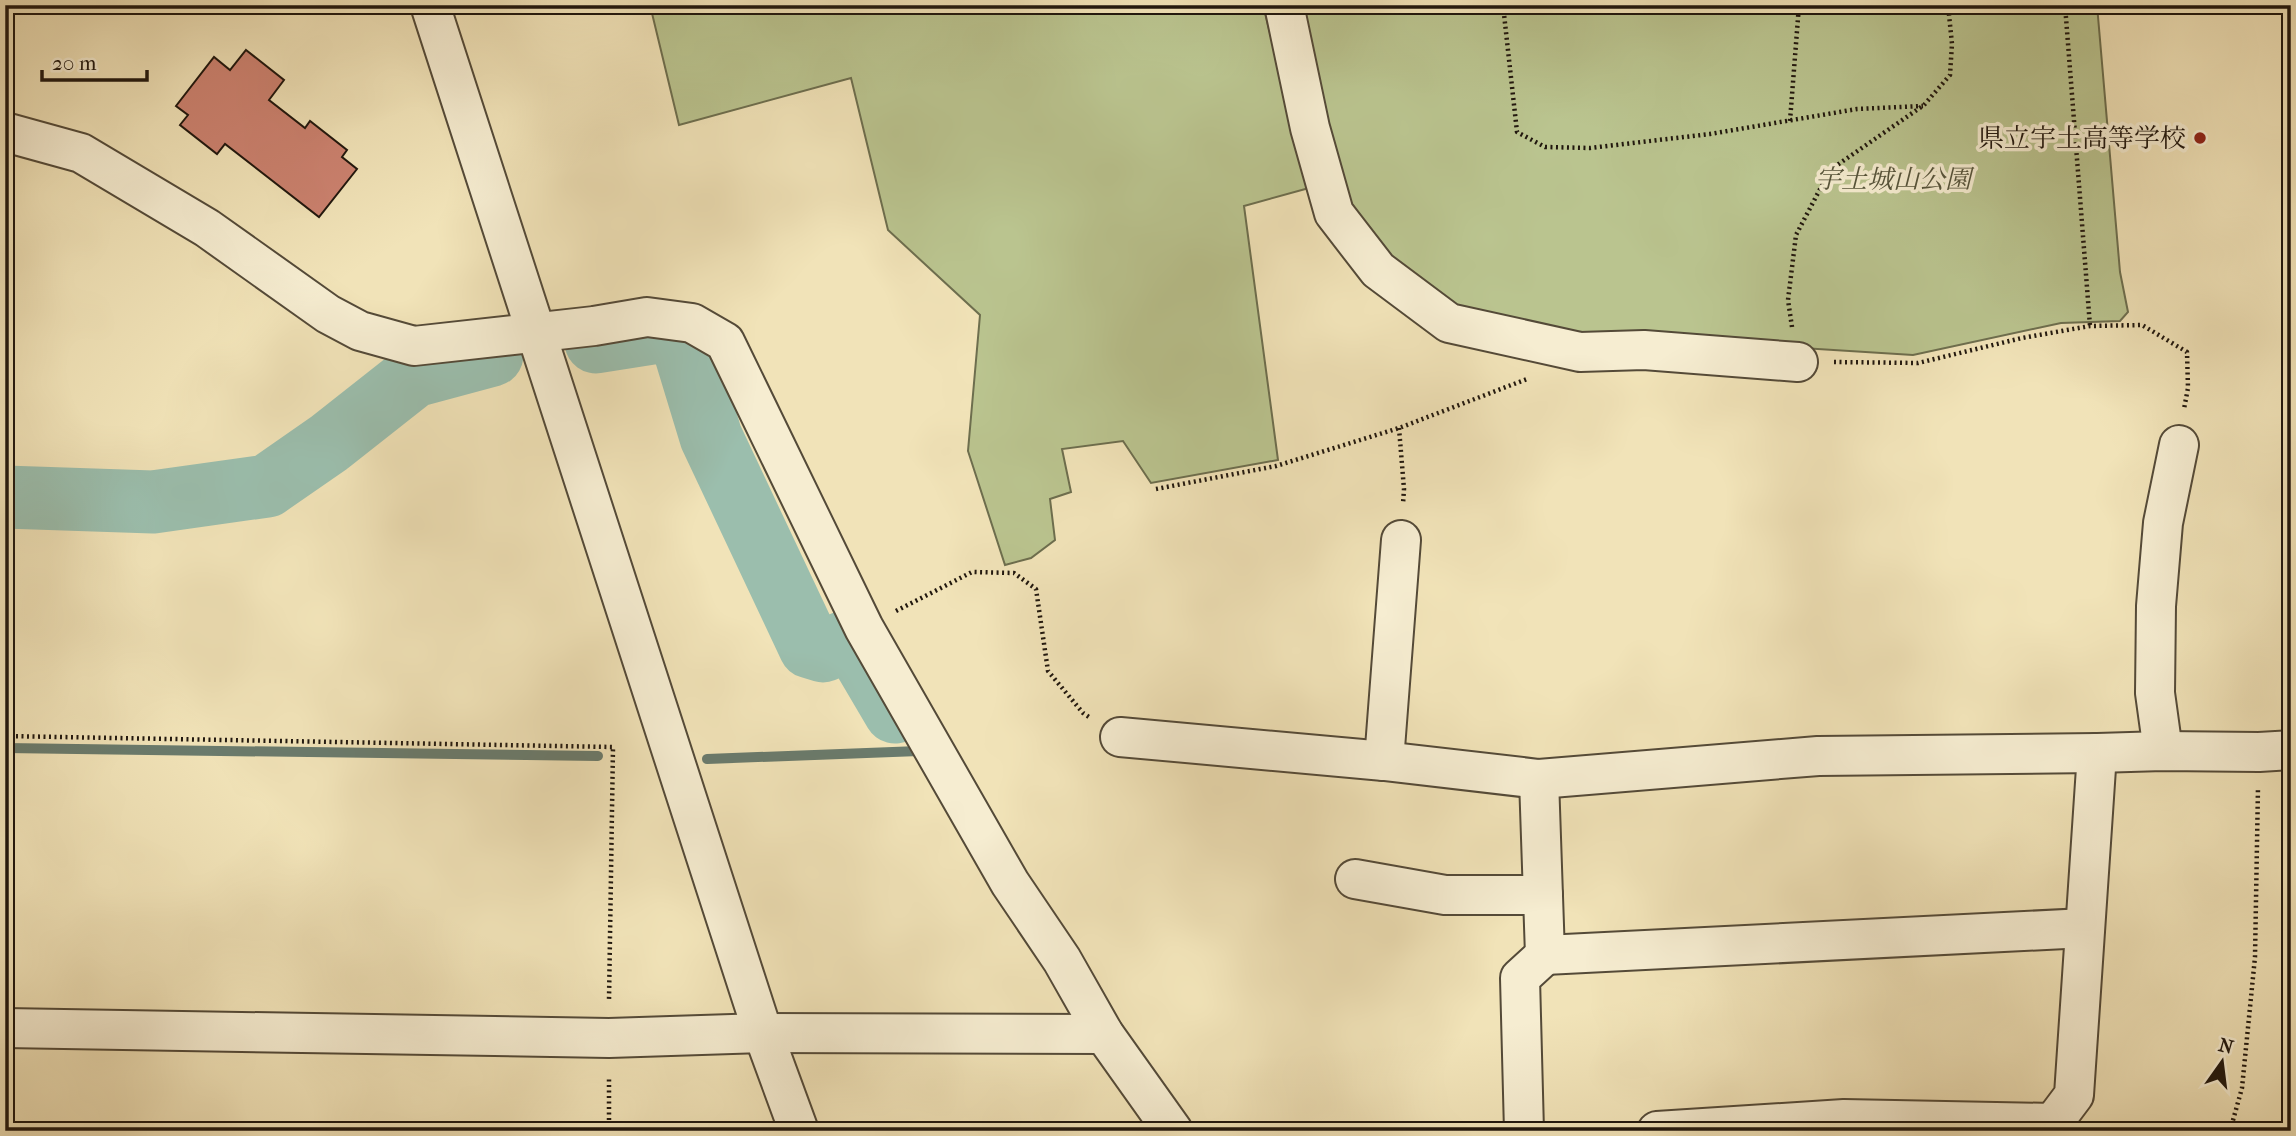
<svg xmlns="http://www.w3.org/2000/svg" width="2296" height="1136" font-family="'IM FELL French Canon','Noto Serif JP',serif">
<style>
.green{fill:#bac48f;stroke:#6d6e4e;stroke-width:2}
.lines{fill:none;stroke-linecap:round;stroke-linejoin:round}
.stream{stroke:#6a7b6d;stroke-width:10}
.river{stroke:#9bbead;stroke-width:63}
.building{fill:#cc8270;stroke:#20170e;stroke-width:2}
.minor-casing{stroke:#544a38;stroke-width:42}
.path{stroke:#20170e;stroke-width:4.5;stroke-dasharray:2 3.5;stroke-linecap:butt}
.minor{stroke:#f6edd1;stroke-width:38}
.poi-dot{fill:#8f2418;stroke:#f6edd1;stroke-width:2.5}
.labels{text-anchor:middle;stroke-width:7;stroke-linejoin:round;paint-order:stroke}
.poi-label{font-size:26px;fill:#20170e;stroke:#f6edd1;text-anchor:end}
.park-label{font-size:26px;font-style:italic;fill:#56543b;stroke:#f6edd1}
</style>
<rect width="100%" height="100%" fill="#f1e3b8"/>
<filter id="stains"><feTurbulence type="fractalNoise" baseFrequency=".00286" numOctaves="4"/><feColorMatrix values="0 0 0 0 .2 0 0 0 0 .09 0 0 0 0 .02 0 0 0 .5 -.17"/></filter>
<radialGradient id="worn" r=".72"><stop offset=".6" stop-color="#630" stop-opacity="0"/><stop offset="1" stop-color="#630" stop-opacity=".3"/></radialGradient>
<g class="green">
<path d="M 650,5 L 1263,5 L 1309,188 L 1244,206 L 1278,460 L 1151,483 L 1123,441 L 1062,449 L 1071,492 L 1050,499 L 1055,540 L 1031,558 L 1005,565 L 968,451 L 980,315 L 888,230 L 851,78 L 679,125 Z"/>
<path d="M 1290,5 L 2097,5 L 2120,272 L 2128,312 L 2120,321 L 2061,323 L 1913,355 L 1597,335 L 1453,310 L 1386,254 L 1337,182 Z"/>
</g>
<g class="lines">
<g class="stream">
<path d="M 5,748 L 598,756"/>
<path d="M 707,759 L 919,751"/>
</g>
<g class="river">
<path d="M 596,342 L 666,331 L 683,345 L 711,437 L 810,647 L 823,651 L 852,639 L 895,712"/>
<path d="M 5,497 L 153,502 L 267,486 L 329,443 L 414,376 L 492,355"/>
</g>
</g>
<g class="building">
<path d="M 5,5 L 21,5 L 5,21 Z"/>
<path d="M 246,50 L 284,80 L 269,100 L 305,128 L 310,121 L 347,150 L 342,157 L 357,169 L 319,217 L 225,144 L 217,154 L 180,125 L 188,115 L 176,106 L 214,57 L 230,70 Z"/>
</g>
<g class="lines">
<g class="minor-casing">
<g id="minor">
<path d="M 430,5 L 763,1033 L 799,1131"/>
<path d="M 1284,5 L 1310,128 L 1334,213 L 1378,270 L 1449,323 L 1580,352 L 1644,350 L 1798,362"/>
<path d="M 5,132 L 81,153 L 207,228 L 328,314 L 360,331 L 414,346 L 594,326 L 647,317 L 692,323 L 725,342 L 864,628 L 1010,883 L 1062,960 L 1104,1034 L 1173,1131"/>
<path d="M 1120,737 L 1384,761 L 1539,779 L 1818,756 L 2097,753 L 2163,751 L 2259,752 L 2291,750"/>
<path d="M 2163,751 L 2155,693 L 2156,606 L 2163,523 L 2179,445"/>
<path d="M 1384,761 L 1401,540"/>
<path d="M 1355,879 L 1445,895 L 1543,895"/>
<path d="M 1545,955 L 2085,928"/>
<path d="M 5,1028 L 609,1038 L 763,1033 L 1104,1034"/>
<path d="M 1524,1131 L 1520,978 L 1545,955 L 1539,779"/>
<path d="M 1657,1131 L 1844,1119 L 2053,1123 L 2074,1095 L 2097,753"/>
</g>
</g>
<g class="path">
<path d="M 1503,5 L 1517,132 L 1545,147 L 1590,148 L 1710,134 L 1857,109 L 1923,106"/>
<path d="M 1918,5 L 1948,9"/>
<path d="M 2065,5 L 2090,326"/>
<path d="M 1790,121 L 1799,5"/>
<path d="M 1792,327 L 1788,300 L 1796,235 L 1830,170 L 1924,105 L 1950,75 L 1952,44 L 1948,5"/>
<path d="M 1834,362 L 1918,363 L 2022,338 L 2090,326 L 2142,325 L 2187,352 L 2188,388 L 2184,409"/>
<path d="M 1399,428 L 1404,489 L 1403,504"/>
<path d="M 1156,489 L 1276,466 L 1399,428 L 1527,379"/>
<path d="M 896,611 L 972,572 L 1014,573 L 1036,589 L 1048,671 L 1083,713 L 1089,717"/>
<path d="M 5,736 L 613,747 L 609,1000"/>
<path d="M 609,1131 L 609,1076"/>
<path d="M 2230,1131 L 2242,1088 L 2255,957 L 2258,787"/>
</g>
<use href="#minor" class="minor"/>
</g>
<circle class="poi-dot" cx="2200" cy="138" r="7"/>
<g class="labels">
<g class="poi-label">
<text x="2186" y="147">県立宇土高等学校</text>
</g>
<g class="park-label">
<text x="1893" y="188">宇土城山公園</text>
</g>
</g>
<rect width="2296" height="1136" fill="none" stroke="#f1e3b8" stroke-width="28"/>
<rect x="7" y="7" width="2282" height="1122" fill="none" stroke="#20170e" stroke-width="3.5"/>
<rect x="14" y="14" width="2268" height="1108" fill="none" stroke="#20170e" stroke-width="2"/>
<g transform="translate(2222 1062) rotate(14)" stroke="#f6edd1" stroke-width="5" paint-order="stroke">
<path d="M0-5L12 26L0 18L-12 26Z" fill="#20170e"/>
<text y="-10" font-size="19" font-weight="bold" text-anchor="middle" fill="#20170e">N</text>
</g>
<path d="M42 70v10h105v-10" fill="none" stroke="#20170e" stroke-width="3.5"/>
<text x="52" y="70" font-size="21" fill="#20170e" stroke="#f6edd1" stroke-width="5" paint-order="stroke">20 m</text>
<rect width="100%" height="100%" filter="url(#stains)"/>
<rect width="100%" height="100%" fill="url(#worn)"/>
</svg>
